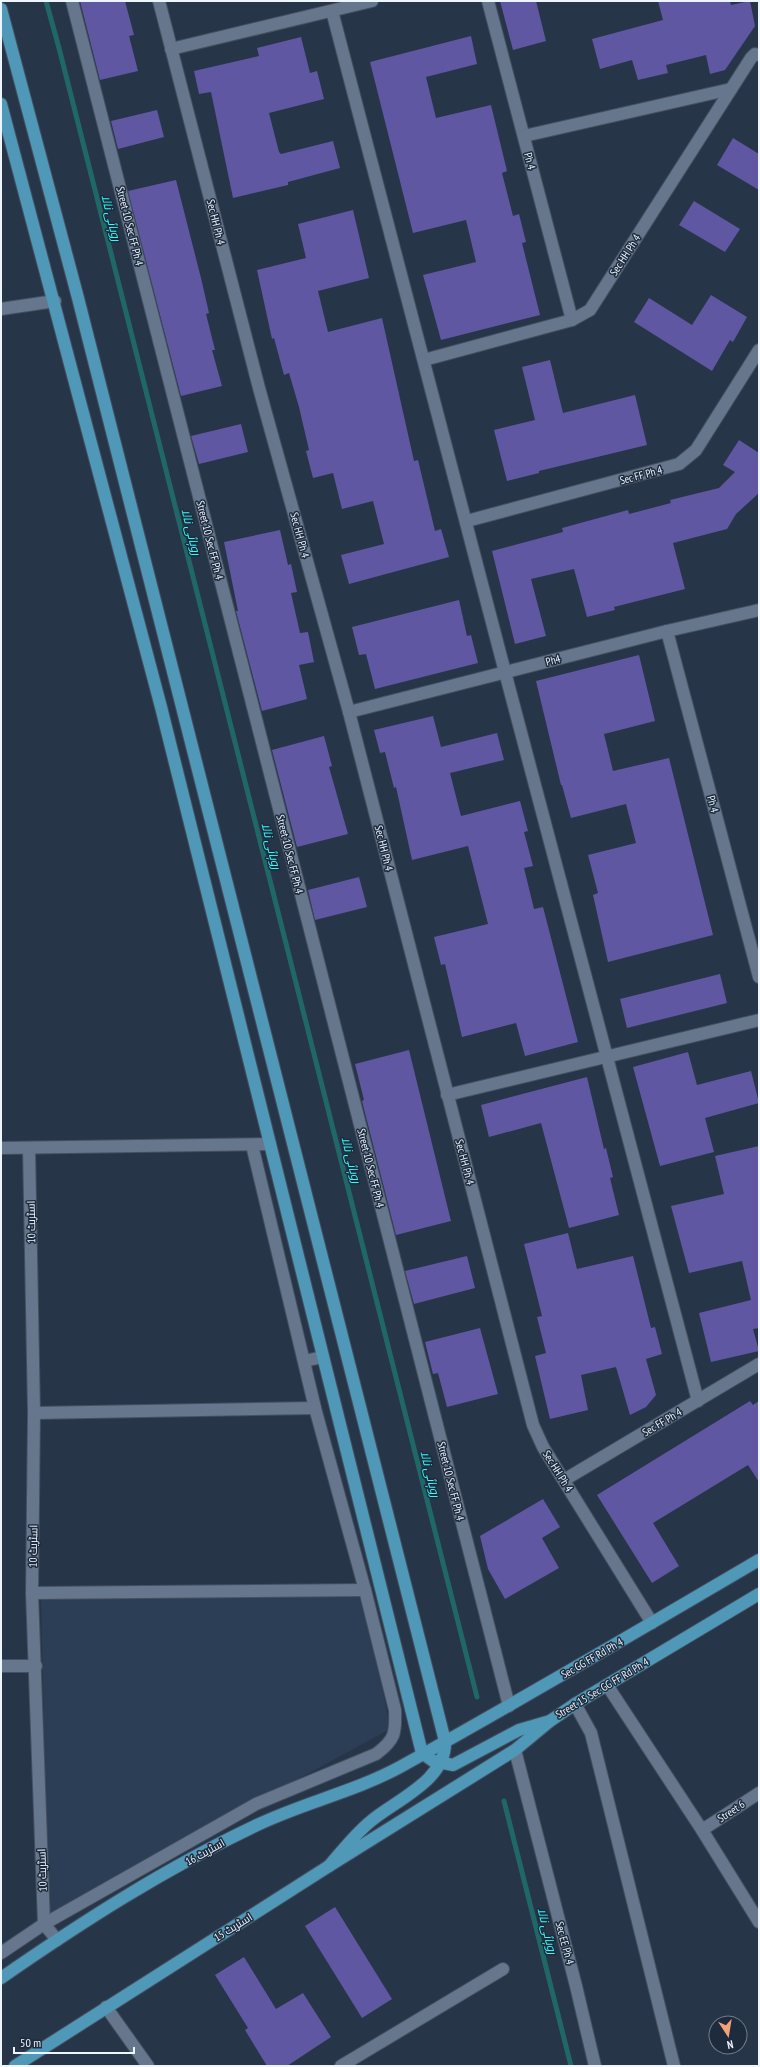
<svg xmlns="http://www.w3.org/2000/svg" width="760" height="2067" font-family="'PT Sans Narrow',Cairo,sans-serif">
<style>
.built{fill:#2c3e56}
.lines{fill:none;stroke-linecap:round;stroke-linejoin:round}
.stream{stroke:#1f6867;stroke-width:5}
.building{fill:#5f57a1}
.minor-casing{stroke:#445060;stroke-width:14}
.major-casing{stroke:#445060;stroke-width:14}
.minor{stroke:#66768c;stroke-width:12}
.major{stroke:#4f98b8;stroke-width:12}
.labels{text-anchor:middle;stroke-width:3;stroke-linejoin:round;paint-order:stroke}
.street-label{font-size:11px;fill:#edf5ff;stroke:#1d2b3d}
.water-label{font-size:12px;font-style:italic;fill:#35fcfb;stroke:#1d2b3d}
</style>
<rect width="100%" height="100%" fill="#273548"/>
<path class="built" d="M 363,1595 L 374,1643 L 390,1729 L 48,1915 L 41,1596 Z"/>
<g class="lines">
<g class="stream">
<path d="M 46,1 L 59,48 L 477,1697"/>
<path d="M 504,1801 L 571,2066"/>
</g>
</g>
<g class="building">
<path d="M 80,1 L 125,1 L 134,35 L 129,36 L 138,71 L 100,80 Z"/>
<path d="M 500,1 L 536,1 L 546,41 L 513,50 Z"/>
<path d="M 658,1 L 730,1 L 731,5 L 750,1 L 755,26 L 725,70 L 710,74 L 706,55 L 666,65 L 668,73 L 638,80 L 632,60 L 600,69 L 592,39 L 663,20 Z"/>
<path d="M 471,36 L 477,64 L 426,77 L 436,118 L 491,105 L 507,171 L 502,173 L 513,216 L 519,214 L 526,242 L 522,243 L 540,315 L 441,340 L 423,275 L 476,262 L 466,220 L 413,233 L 370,62 Z"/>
<path d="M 301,37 L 310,73 L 317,71 L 324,99 L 269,113 L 279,152 L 281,154 L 333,141 L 340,168 L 288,182 L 288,185 L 233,198 L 211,92 L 199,94 L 194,71 L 259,56 L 257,48 Z"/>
<path d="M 157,110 L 164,137 L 118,149 L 111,121 Z"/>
<path d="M 733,138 L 759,154 L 759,190 L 717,165 Z"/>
<path d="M 176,180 L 201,278 L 209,313 L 206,314 L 215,350 L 212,350 L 222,386 L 181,396 L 128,191 Z"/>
<path d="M 694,201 L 740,229 L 725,252 L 679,225 Z"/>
<path d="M 353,210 L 369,278 L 318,291 L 328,332 L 382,318 L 414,461 L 418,460 L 435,531 L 441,529 L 449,557 L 349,584 L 341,555 L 384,544 L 373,501 L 342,509 L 333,473 L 313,478 L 306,451 L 309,450 L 299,407 L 289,373 L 284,375 L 274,338 L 272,339 L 257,270 L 306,258 L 298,224 Z"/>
<path d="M 711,295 L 747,317 L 733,342 L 730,340 L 712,371 L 634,322 L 649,298 L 692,325 Z"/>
<path d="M 550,360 L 563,413 L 635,395 L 647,445 L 539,471 L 539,473 L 507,481 L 494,430 L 535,420 L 522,367 Z"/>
<path d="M 241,424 L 248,452 L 199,464 L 191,436 Z"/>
<path d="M 739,440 L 759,453 L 759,493 L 736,514 L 727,529 L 673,543 L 685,589 L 614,607 L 615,610 L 587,617 L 574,569 L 531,579 L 546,636 L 515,644 L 492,551 L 563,532 L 562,528 L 628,510 L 629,514 L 671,503 L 670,500 L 719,488 L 735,472 L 723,465 Z"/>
<path d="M 280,530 L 288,565 L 291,564 L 297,592 L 291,593 L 300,633 L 308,632 L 314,662 L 299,665 L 307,699 L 262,711 L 236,611 L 238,611 L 224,542 Z"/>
<path d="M 459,600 L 467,636 L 471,635 L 478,663 L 375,689 L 366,654 L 359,655 L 352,627 Z"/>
<path d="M 639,655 L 655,721 L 604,734 L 613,771 L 669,758 L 713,935 L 608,962 L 593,895 L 598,893 L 588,855 L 636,843 L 626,804 L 571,818 L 562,785 L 561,785 L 536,681 Z"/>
<path d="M 433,716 L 441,747 L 497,733 L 504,760 L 450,773 L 461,816 L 520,801 L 528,831 L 524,832 L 533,866 L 524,868 L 534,909 L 543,907 L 578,1042 L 525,1056 L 516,1023 L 462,1037 L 445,964 L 441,965 L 434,937 L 488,924 L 468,846 L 412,860 L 396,787 L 394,788 L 385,752 L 380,753 L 374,730 Z"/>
<path d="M 324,736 L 332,766 L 329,767 L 348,834 L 297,847 L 272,750 Z"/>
<path d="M 359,877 L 367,907 L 315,920 L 308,890 Z"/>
<path d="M 720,974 L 727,1003 L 627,1028 L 620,999 Z"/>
<path d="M 409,1050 L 451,1221 L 396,1235 L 362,1101 L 364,1100 L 355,1064 Z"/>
<path d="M 688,1052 L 697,1085 L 751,1071 L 759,1103 L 705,1118 L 714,1152 L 660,1166 L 633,1067 Z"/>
<path d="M 587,1077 L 604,1149 L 606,1148 L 613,1177 L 610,1178 L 619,1215 L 569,1228 L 541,1123 L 489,1137 L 481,1105 Z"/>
<path d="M 759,1146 L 759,1328 L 753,1329 L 759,1351 L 711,1362 L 699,1313 L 751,1300 L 742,1261 L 689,1273 L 671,1206 L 724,1194 L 715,1156 Z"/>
<path d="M 568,1233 L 577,1269 L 633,1256 L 651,1328 L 655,1327 L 662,1354 L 646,1359 L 656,1395 L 646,1407 L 630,1415 L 616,1367 L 581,1375 L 588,1410 L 550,1419 L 535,1356 L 546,1353 L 537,1317 L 542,1316 L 524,1244 Z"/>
<path d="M 467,1256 L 475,1288 L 414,1304 L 405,1271 Z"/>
<path d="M 480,1328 L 498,1394 L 447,1407 L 438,1373 L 433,1374 L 425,1342 Z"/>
<path d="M 750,1401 L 753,1405 L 759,1401 L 759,1482 L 748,1465 L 653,1523 L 679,1566 L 652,1583 L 597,1495 Z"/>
<path d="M 543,1499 L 560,1527 L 542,1538 L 559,1568 L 505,1599 L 488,1569 L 480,1536 Z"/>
<path d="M 335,1907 L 392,1999 L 362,2018 L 305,1926 Z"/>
<path d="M 244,1957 L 276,2009 L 303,1993 L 331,2037 L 287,2066 L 267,2066 L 245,2030 L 248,2028 L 215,1975 Z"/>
</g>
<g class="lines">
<g class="minor-casing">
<g id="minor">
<path d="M 72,1 L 509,1706"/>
<path d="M 159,1 L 259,388 L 349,712 L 533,1425 L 543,1447 L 652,1623"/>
<path d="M 488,1 L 572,320"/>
<path d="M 332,11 L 505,672 L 698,1401"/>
<path d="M 171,49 L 372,1"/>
<path d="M 524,136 L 731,89"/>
<path d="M 1,309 L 55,301"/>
<path d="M 424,360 L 572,320 L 590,310 L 751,58 L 755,54 L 759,55"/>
<path d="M 467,521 L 679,464 L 696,450 L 759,350"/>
<path d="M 667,631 L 759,977"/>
<path d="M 349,712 L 667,631 L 759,610"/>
<path d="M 447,1095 L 759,1020"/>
<path d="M 1,1148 L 270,1144"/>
<path d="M 29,1148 L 34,1413 L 32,1593 L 44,1924 L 57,1940"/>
<path d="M 304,1361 L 323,1357"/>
<path d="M 34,1413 L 315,1408"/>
<path d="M 564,1480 L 759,1364"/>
<path d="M 32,1593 L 365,1590"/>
<path d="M 1,1666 L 36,1666"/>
<path d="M 607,1685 L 702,1830 L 759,1922"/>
<path d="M 575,1704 L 591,1733 L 674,2066"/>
<path d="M 515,1750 L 576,1986 L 595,2066"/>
<path d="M 702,1830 L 759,1793"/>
<path d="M 1,1953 L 44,1924 L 256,1804 L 376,1754 C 395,1740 396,1733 395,1710 L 365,1590 L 315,1408 L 252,1145"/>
<path d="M 106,2007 L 148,2066"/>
<path d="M 341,2066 L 503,1969"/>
</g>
</g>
<g class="major-casing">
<g id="major">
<path d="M 1,9 L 78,298 L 445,1741 C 447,1780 396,1800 371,1821 C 355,1834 342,1851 329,1866"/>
<path d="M 1,104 L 161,707 L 422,1753 L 433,1761 L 453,1765 L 519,1730 L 550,1721"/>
<path d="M 1,1978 C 82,1922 166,1868 255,1826 C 302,1803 354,1792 400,1767 C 521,1700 640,1630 759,1560"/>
<path d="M 15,2066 L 329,1866 L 515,1750 L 550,1721 L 575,1704 L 759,1594"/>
</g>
</g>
<use href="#minor" class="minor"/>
<use href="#major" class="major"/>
</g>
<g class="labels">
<g class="street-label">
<text transform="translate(530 161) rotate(75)" y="4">Ph 4</text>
<text transform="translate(216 222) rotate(76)" y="4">Sec HH Ph 4</text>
<text transform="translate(130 226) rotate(76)" y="4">Street 10 Sec FF Ph 4</text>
<text transform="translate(625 255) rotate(-57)" y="4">Sec HH Ph 4</text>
<text transform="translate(641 475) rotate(-15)" y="4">Sec FF Ph 4</text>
<text transform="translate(300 535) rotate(75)" y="4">Sec HH Ph 4</text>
<text transform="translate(210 540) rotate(76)" y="4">Street 10 Sec FF Ph 4</text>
<text transform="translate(553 660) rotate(-14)" y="4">Ph4</text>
<text transform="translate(713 804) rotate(75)" y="4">Ph 4</text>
<text transform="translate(384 848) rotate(76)" y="4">Sec HH Ph 4</text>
<text transform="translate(290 854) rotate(76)" y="4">Street 10 Sec FF Ph 4</text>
<text transform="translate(465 1162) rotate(75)" y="4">Sec HH Ph 4</text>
<text transform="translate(371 1168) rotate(76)" y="4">Street 10 Sec FF Ph 4</text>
<text transform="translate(31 1222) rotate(-91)" y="4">اسٹریٹ 10</text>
<text transform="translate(662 1422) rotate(-31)" y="4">Sec FF Ph 4</text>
<text transform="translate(558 1471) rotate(58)" y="4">Sec HH Ph 4</text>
<text transform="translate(451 1481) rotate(76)" y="4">Street 10 Sec FF Ph 4</text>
<text transform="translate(33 1546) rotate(-89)" y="4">اسٹریٹ 10</text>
<text transform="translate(592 1658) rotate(-30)" y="4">Sec GG FF Rd Ph 4</text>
<text transform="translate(602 1688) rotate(-31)" y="4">Street 15 Sec GG FF Rd Ph 4</text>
<text transform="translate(731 1811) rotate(-34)" y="4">Street 6</text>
<text transform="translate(205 1852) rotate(-29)" y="4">اسٹریٹ 16</text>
<text transform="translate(42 1870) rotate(-92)" y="4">اسٹریٹ 10</text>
<text transform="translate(233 1927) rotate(-32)" y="4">اسٹریٹ 15</text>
<text transform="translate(565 1943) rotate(75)" y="4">Sec EE Ph 4</text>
</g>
<g class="water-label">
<text transform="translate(111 218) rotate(76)" y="4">روہائی نالا</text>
<text transform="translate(191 532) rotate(76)" y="4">روہائی نالا</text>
<text transform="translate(271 846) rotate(76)" y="4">روہائی نالا</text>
<text transform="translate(351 1160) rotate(76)" y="4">روہائی نالا</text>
<text transform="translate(430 1474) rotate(76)" y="4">روہائی نالا</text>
<text transform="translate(547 1931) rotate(76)" y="4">روہائی نالا</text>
</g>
</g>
<rect width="760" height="2067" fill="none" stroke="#edf5ff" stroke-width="4"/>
<g transform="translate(728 2035) rotate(168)"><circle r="19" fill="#1d2b3d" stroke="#707c8b"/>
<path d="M0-3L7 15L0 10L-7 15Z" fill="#f0a279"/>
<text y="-6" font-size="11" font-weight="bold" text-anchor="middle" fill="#edf5ff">N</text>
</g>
<path d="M14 2047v6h120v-6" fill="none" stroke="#edf5ff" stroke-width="2"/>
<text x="20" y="2047" font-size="12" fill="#edf5ff" stroke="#1d2b3d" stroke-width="3" paint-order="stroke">50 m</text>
</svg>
